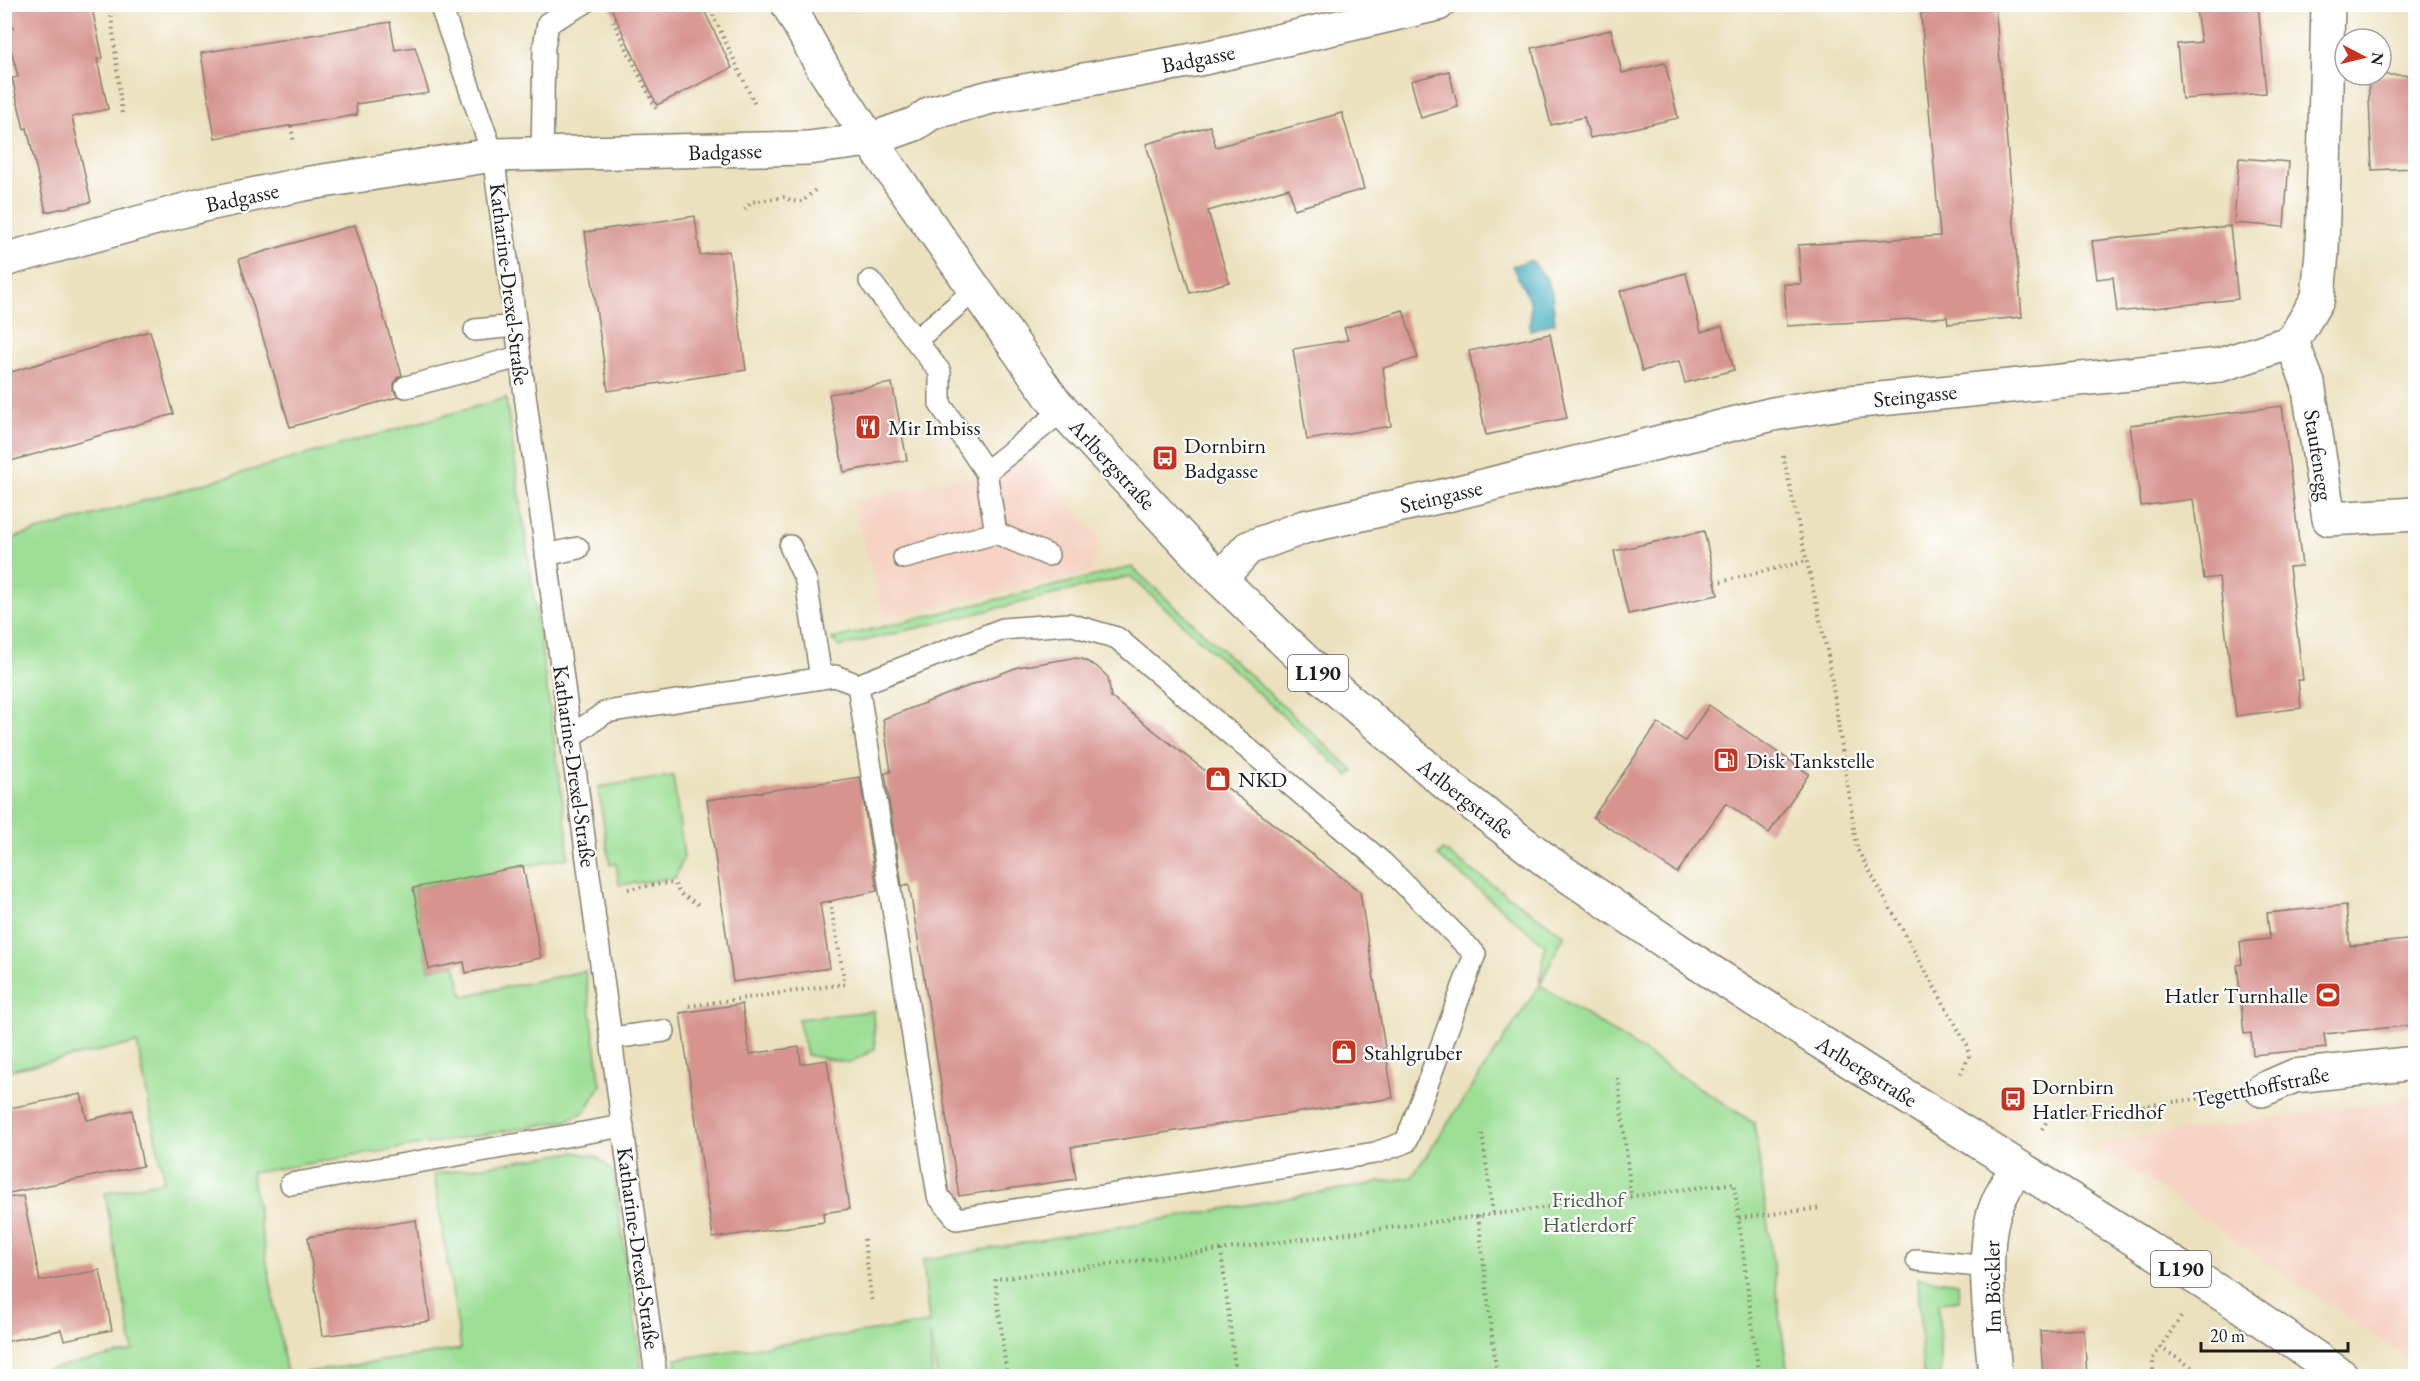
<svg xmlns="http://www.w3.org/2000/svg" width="2420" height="1381" font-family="'EB Garamond',serif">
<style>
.built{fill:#f5d2c2}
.green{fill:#9cde94;stroke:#5c7d58;stroke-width:1.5}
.water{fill:#3fadbd;stroke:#2e646c;stroke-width:1.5}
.building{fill:#d7948f}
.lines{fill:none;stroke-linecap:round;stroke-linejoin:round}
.service-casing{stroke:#847e6d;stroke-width:24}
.minor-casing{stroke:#847e6d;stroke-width:36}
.primary-casing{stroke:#847e6d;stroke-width:36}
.path{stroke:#847e6d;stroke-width:4;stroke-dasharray:1.5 4.5;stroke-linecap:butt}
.service{stroke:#fff;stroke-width:21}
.minor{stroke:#fff;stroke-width:33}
.primary{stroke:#fff;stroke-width:33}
.labels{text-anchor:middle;stroke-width:4.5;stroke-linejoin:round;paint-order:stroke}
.shield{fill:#fff;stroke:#606060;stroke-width:1.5}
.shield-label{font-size:21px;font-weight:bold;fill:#1c1c1c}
.street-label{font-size:22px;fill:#1c1c1c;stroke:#fff}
.poi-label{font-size:22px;fill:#1c1c1c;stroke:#fff;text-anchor:start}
.park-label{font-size:22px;fill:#496046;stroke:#fff}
</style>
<rect width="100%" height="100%" fill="#fff"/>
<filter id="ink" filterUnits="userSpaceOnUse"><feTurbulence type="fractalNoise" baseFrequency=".0167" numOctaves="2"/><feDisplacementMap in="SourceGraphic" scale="12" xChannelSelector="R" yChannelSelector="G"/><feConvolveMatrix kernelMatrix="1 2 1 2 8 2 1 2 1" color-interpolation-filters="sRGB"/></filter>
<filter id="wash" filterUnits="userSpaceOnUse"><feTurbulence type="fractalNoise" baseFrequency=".008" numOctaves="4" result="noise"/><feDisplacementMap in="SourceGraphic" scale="24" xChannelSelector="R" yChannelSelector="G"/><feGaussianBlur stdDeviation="1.35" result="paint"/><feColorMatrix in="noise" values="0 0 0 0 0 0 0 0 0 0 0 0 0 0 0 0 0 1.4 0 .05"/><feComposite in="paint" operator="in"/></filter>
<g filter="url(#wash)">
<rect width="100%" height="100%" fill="#ebe1be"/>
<g class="built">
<path d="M 1034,461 L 1101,540 L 1090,573 L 885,618 L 852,501 Z"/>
<path d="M 2415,1098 L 2415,1363 L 2093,1143 Z"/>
</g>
<g class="green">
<path d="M 506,398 L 567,832 L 568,858 L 413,888 L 429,969 L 455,964 L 463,996 L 585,971 L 601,1085 L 585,1112 L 566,1121 L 251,1173 L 287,1374 L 270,1376 L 16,1376 L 133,1351 L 105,1193 L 164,1181 L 137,1043 L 5,1071 L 5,540 Z"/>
<path d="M 1132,567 L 1354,771 L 1349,776 L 1130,576 L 839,647 L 832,639 Z"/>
<path d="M 673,776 L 684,857 L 675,878 L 619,885 L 616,864 L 610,865 L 598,787 Z"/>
<path d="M 1443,850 L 1564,935 L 1540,985 L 1754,1123 L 1788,1376 L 937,1376 L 930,1333 L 932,1376 L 678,1376 L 676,1359 L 929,1323 L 923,1260 L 1412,1177 L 1540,985 L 1545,945 L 1438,856 Z"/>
<path d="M 873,1011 L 875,1049 L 849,1063 L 807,1055 L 798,1019 Z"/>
<path d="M 575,1152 L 597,1157 L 613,1171 L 643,1376 L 281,1376 L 461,1349 L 434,1174 Z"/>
<path d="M 1918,1278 L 1958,1283 L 1959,1301 L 1938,1303 L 1941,1376 L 1923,1376 Z"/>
</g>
<path class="water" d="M 1531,260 L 1546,278 L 1552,293 L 1555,323 L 1530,330 L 1530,301 L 1512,266 Z"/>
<g id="blocks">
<g class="building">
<path d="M 8,4 L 91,4 L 103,58 L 97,59 L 108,109 L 72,117 L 91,202 L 46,212 L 27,128 L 24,129 L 12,78 L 18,77 L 6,29 L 13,28 Z"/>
<path d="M 609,4 L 701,4 L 732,68 L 657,105 Z"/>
<path d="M 1920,4 L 1995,4 L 2022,317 L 1948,324 L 1947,317 L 1787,326 L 1784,284 L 1801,284 L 1798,245 L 1940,236 Z"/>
<path d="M 2195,4 L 2258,4 L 2266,93 L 2182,99 L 2177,44 L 2201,42 Z"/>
<path d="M 390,22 L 395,50 L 415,47 L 429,93 L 356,104 L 357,115 L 215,138 L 201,53 Z"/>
<path d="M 1611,30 L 1622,73 L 1665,63 L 1678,118 L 1590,138 L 1584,117 L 1551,125 L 1532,48 Z"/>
<path d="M 1449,71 L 1458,107 L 1421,118 L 1411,81 Z"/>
<path d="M 2368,75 L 2415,75 L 2415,168 L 2372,170 Z"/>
<path d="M 1342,113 L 1364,189 L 1294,209 L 1289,188 L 1208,211 L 1229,282 L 1190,293 L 1146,144 L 1210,126 L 1216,147 Z"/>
<path d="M 2239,158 L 2289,162 L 2284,227 L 2234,223 Z"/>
<path d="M 695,216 L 700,255 L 729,251 L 746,370 L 608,391 L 585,232 Z"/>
<path d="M 355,225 L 402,375 L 397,378 L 394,384 L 394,391 L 398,397 L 290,427 L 239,259 Z"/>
<path d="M 2230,226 L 2238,299 L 2117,312 L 2113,277 L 2097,279 L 2092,241 Z"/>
<path d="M 1686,273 L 1701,332 L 1722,326 L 1734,370 L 1685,383 L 1679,361 L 1642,371 L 1620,291 Z"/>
<path d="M 1403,310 L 1418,358 L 1383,368 L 1391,426 L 1307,440 L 1293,349 L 1348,340 L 1344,328 Z"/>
<path d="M 150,331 L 174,414 L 4,463 L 4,374 Z"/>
<path d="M 1550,334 L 1567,418 L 1486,435 L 1469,351 Z"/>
<path d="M 892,383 L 907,460 L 844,472 L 829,394 Z"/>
<path d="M 2282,406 L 2302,566 L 2289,567 L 2303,680 L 2298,680 L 2301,708 L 2236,716 L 2219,577 L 2204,579 L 2193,499 L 2141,506 L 2130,425 Z"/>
<path d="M 1704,531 L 1718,595 L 1628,614 L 1614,551 Z"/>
<path d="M 1073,658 L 1082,659 L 1096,666 L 1108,677 L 1111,697 L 1360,892 L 1393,1098 L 1071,1147 L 1076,1179 L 959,1196 L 909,884 L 902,886 L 885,773 L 891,772 L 883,719 L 1018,667 Z"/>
<path d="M 1709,705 L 1809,774 L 1769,833 L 1726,803 L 1677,873 L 1593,817 L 1658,723 L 1685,741 Z"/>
<path d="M 860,777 L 877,891 L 820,903 L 830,968 L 733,982 L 707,800 Z"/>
<path d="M 523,866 L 541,958 L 466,973 L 464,962 L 429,969 L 413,888 Z"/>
<path d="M 2346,905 L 2350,946 L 2415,939 L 2415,1025 L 2324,1034 L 2326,1048 L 2253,1055 L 2251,1033 L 2244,1034 L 2237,965 L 2242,964 L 2240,942 L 2270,939 L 2267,913 Z"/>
<path d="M 742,1004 L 750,1054 L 799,1047 L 801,1064 L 827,1060 L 849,1209 L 823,1213 L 824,1222 L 713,1238 L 680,1013 Z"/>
<path d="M 81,1094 L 87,1120 L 132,1110 L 143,1166 L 4,1194 L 4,1109 Z"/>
<path d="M 23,1196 L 40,1281 L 100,1270 L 112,1330 L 64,1340 L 61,1330 L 4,1342 L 4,1198 Z"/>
<path d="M 416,1220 L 430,1321 L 322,1336 L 308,1237 Z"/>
<path d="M 2084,1329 L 2087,1377 L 2043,1377 L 2040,1331 Z"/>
</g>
</g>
</g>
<g filter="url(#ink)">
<use href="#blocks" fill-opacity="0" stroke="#847e6d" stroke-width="1.5"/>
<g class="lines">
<g class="service-casing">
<g id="service">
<path d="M 440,4 L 493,155 L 656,1376"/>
<path d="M 542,155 L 544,47 L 548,23 L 583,4"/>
<path d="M 870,281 L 940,372 L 940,404 L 986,472"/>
<path d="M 475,330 L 515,326"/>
<path d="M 916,340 L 975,290"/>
<path d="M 406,387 L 519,357"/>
<path d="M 996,533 L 1048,555"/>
<path d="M 790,546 L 806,581 L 821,678"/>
<path d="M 546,555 L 578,548"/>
<path d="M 904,558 L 996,533 L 986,472 L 1063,410"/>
<path d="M 571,736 L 606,712 L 835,676 L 858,685 L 938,1196 L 957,1219 L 1375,1153 L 1406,1142 L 1475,954 L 1383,863 L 1117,638 L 1069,624 L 1003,629 L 858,685"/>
<path d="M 612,1038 L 664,1031"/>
<path d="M 291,1184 L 623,1126"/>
<path d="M 1917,1260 L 1989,1267"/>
</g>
</g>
<g class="minor-casing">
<g id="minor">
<path d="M 4,260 L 203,205 L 304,184 L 493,155 L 808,148 L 870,140 L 915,124 L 931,113 L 991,97 L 1204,58 L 1438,4"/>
<path d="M 2292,342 L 2308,383 L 2329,519 L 2416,514"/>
<path d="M 1220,579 L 1248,548 L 1304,527 L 1447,495 L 1773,414 L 1840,403 L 2220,365 L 2292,342 L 2318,298 L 2322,252 L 2328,4"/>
<path d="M 2262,1090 L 2294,1076 L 2416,1063"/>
<path d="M 1995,1376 C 1992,1331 1981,1259 1993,1216 C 1998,1198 2008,1182 2017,1167"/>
</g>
</g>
<g class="primary-casing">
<path id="primary" d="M 788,4 L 823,68 L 870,140 L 1053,400 L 1220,579 L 1322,677 L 1450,787 L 1548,862 L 1679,951 L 1867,1072 L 2241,1306 L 2342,1376"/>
</g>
<g class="path">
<path d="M 110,4 L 122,114"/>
<path d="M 708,4 L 756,107"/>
<path d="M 613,21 L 656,109"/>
<path d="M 291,126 L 294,143"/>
<path d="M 745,210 L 752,202 L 785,197 L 792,201 L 802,202 L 815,190"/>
<path d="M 1783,456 L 1828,655 L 1857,849 L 1967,1045 L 1969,1056 L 1960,1076"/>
<path d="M 1715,583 L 1807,561"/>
<path d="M 628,889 L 667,883 L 675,884 L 679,893 L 701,906"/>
<path d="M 689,1006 L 845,984 L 830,901"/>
<path d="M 1618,1078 L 1631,1196"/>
<path d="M 2042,1129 L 2049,1118 L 2220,1096"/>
<path d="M 1482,1134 L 1493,1214"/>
<path d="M 1478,1216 L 1497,1376"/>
<path d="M 1739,1218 L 1822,1208"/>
<path d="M 864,1239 L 872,1303"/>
<path d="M 1221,1250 L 1236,1376"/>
<path d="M 2160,1347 L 2205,1376"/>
<path d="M 1007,1376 L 995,1279 L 1734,1183 L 1759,1376"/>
<path d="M 2153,1376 L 2153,1358 L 2181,1317"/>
</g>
<use href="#service" class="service"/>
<use href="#minor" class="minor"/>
<use href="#primary" class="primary"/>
</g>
</g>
<defs>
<g id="restaurant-square" transform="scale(1.35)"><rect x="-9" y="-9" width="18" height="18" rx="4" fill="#c8321e" stroke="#fff"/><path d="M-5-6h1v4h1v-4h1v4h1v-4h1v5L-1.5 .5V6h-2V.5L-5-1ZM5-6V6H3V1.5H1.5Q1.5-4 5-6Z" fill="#fff"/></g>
<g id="bus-square" transform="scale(1.35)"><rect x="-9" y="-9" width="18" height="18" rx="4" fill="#c8321e" stroke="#fff"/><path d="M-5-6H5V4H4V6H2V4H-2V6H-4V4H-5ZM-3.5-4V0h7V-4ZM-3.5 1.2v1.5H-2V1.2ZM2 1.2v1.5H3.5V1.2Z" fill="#fff"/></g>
<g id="fuel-square" transform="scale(1.35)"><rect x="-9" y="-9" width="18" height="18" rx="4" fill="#c8321e" stroke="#fff"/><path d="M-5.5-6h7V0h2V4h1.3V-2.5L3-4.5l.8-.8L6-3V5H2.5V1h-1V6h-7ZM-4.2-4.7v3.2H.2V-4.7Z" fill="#fff"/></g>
<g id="shop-square" transform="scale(1.35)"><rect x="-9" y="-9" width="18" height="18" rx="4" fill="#c8321e" stroke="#fff"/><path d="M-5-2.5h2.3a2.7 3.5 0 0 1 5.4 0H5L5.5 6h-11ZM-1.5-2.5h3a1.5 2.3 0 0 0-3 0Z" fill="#fff"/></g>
<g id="stadium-square" transform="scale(1.35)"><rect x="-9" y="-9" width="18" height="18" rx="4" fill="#c8321e" stroke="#fff"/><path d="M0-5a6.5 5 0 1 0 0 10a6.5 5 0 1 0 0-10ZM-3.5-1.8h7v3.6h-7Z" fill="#fff"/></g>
</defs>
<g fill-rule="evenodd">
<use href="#restaurant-square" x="868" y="427"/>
<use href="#bus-square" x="1165" y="458"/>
<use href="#fuel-square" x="1726" y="760"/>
<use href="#shop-square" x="1218" y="779"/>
<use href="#stadium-square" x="2328" y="995"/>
<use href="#shop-square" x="1344" y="1052"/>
<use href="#bus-square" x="2013" y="1099"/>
</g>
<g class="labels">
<g class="shield">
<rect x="1288" y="655" width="60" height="36" rx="4.5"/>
<rect x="2151" y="1251" width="60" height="36" rx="4.5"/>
</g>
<g class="shield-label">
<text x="1318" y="680">L190</text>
<text x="2181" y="1276">L190</text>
</g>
<g class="street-label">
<text transform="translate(1198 58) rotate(-11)" y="8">Badgasse</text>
<text transform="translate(725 151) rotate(-2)" y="8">Badgasse</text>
<text transform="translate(242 197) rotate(-12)" y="8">Badgasse</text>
<text transform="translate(510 284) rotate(83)" y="8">Katharine-Drexel-Straße</text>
<text transform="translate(1915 395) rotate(-6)" y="8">Steingasse</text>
<text transform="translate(2319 455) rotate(81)" y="8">Staufenegg</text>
<text transform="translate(1113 464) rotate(47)" y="8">Arlbergstraße</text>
<text transform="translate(1441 496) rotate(-13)" y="8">Steingasse</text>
<text transform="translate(575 766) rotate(82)" y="8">Katharine-Drexel-Straße</text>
<text transform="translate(1466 798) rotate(38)" y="8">Arlbergstraße</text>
<text transform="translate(1867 1071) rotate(32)" y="8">Arlbergstraße</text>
<text transform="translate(2261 1086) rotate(-11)" y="8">Tegetthoffstraße</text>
<text transform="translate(639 1248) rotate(82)" y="8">Katharine-Drexel-Straße</text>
<text transform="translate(1992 1287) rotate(-91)" y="8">Im Böckler</text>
</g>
<g class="poi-label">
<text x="888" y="435">Mir Imbiss</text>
<text x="1184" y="453">Dornbirn<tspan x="1184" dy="25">Badgasse</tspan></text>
<text x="1746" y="768">Disk Tankstelle</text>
<text x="1238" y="787">NKD</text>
<text x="2308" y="1003" text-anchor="end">Hatler Turnhalle</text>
<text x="1364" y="1060">Stahlgruber</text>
<text x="2032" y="1094">Dornbirn<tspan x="2032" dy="25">Hatler Friedhof</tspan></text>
</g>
<g class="park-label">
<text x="1588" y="1207">Friedhof<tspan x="1588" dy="25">Hatlerdorf</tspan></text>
</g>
</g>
<rect width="2420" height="1381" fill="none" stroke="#fff" stroke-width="24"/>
<g transform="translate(2363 57) rotate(97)"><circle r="28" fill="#ffffff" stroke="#a4a4a4" stroke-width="1.5"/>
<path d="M0-4.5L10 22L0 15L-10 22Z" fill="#c8321e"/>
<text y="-9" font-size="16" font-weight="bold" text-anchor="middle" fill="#1c1c1c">N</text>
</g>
<path d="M2201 1342v9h147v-9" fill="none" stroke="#1c1c1c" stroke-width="3"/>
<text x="2210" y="1342" font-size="18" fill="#1c1c1c" stroke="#ffffff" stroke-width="4.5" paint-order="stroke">20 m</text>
</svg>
